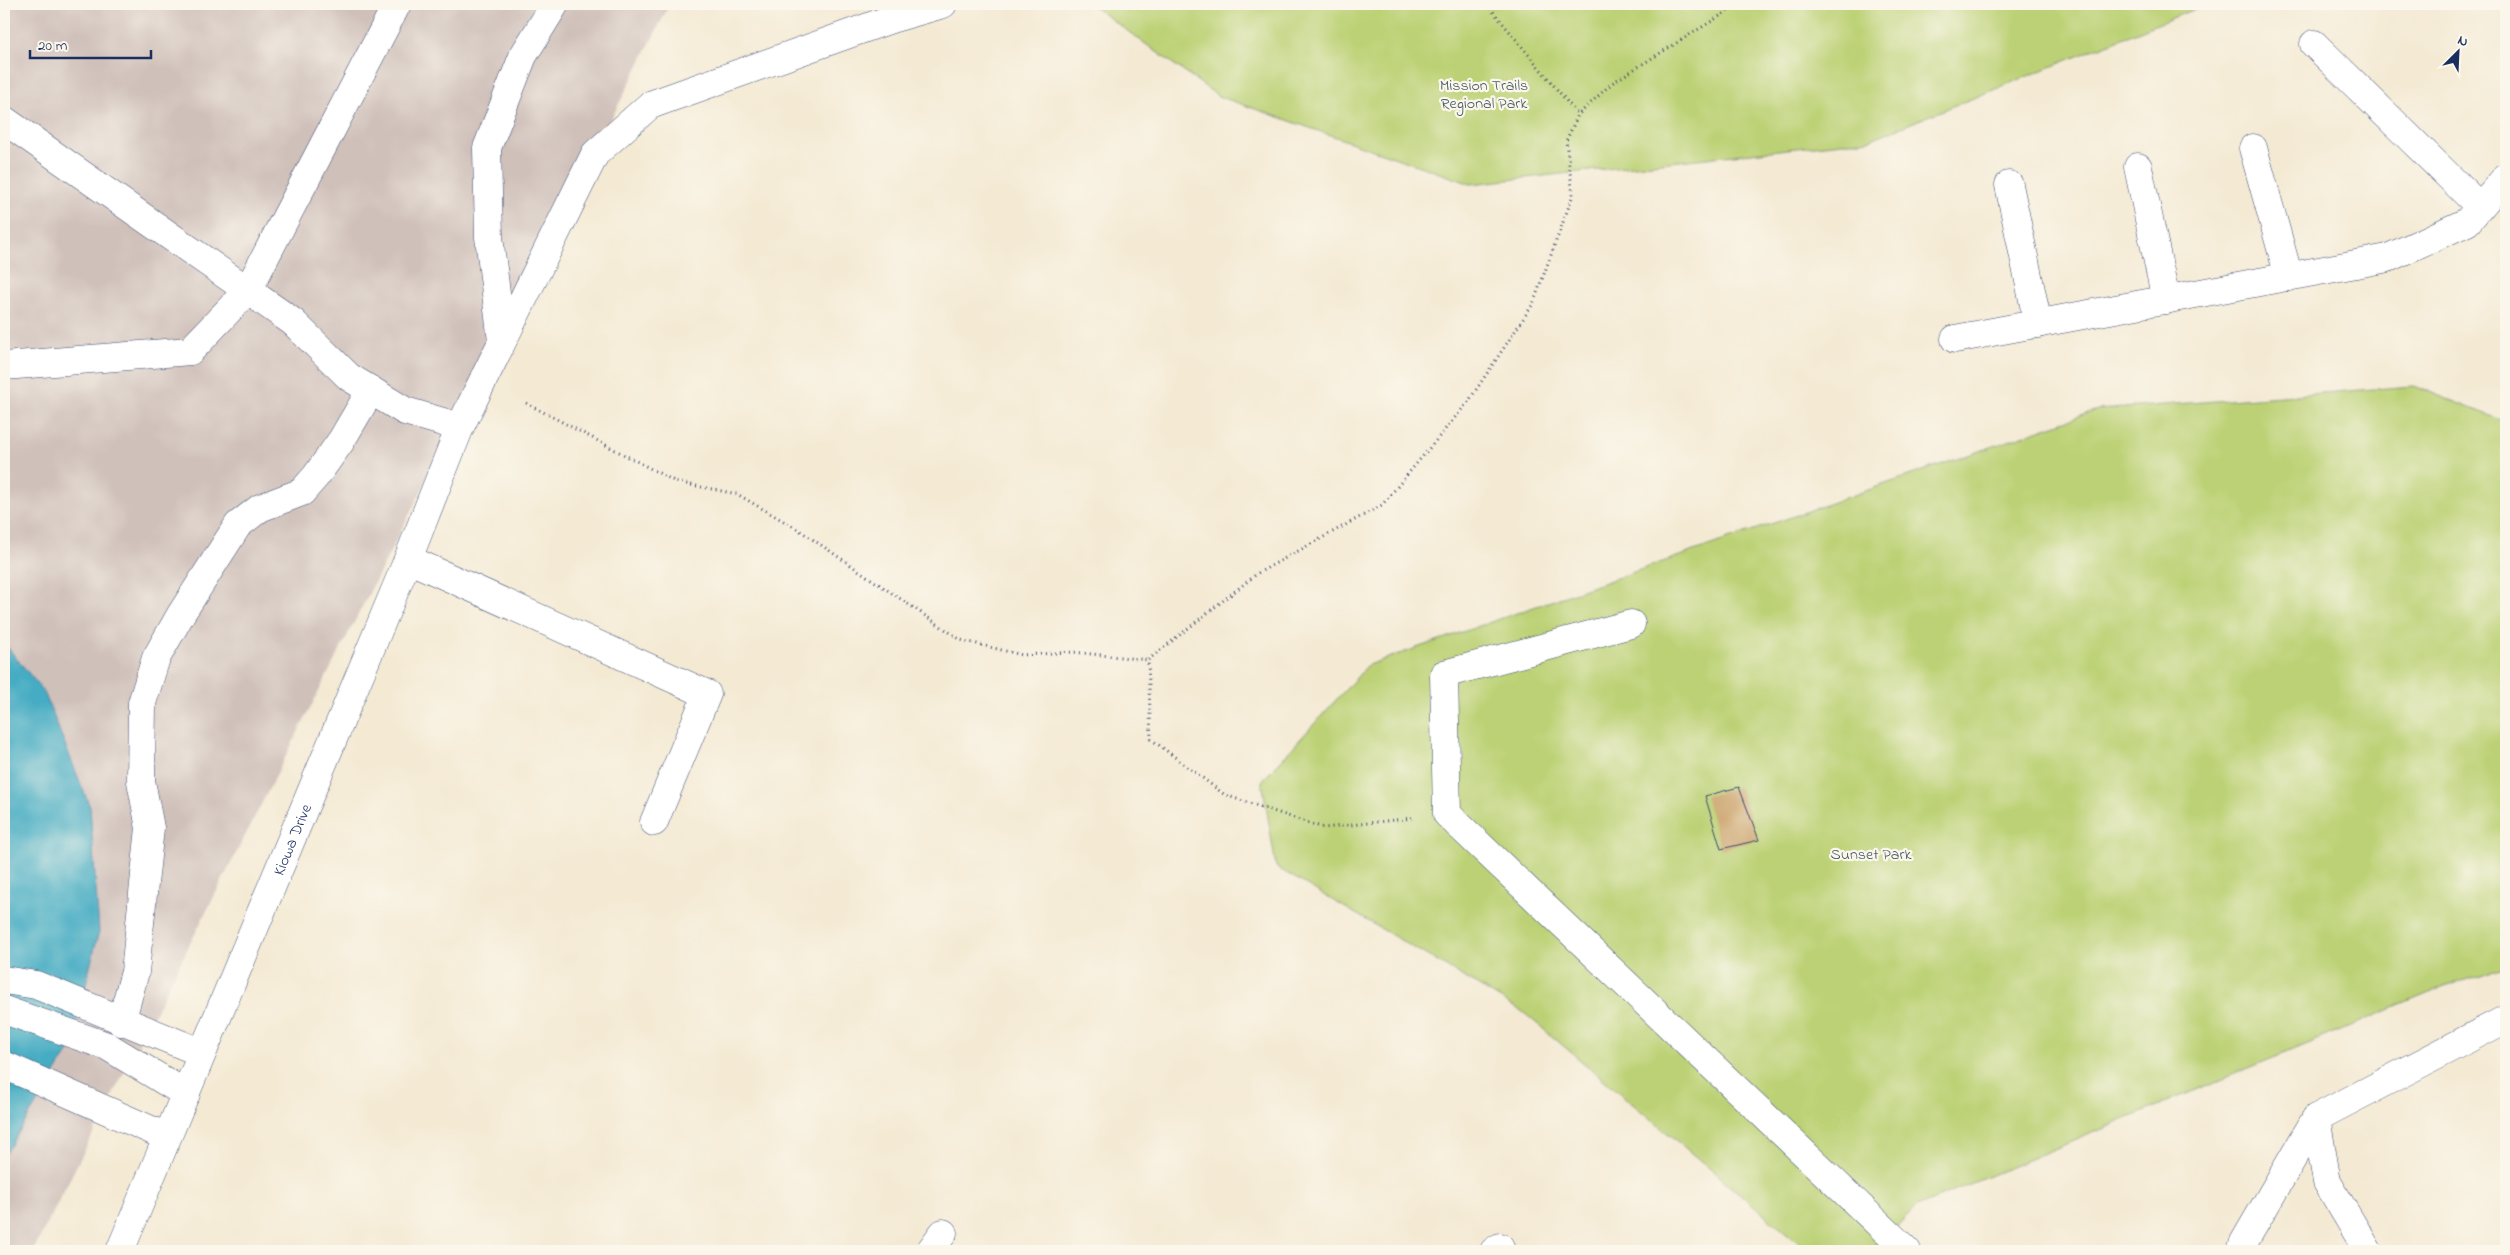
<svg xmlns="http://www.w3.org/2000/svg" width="2510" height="1255" font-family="'Indie Flower',sans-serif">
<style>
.industrial{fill:#cfc0ba}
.green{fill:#bcd175;stroke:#6c806a}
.water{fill:#44acc3;stroke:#306e90}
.building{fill:#cca46d}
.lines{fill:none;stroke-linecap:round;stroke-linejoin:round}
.minor-casing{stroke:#3c4b70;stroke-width:29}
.path{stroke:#3c4b70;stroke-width:3;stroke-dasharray:1 4;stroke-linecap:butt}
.minor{stroke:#fff;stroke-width:28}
.labels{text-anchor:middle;stroke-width:4.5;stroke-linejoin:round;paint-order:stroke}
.park-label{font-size:16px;fill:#435864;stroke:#fbf7ec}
.street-label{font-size:16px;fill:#1b2f5e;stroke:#fbf7ec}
</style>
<rect width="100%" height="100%" fill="#fbf7ec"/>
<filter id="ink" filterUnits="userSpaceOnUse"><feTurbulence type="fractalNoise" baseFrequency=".02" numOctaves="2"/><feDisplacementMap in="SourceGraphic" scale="10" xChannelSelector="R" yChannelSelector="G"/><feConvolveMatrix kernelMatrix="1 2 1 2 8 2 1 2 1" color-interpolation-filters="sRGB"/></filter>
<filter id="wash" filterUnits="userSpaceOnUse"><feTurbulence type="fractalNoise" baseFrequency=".0096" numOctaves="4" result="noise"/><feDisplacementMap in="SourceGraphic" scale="20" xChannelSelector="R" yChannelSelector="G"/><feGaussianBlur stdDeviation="1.12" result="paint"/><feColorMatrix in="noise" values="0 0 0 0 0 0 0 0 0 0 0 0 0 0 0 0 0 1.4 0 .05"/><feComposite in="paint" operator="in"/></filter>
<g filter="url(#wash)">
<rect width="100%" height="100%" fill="#f4ead4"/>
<path class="industrial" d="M 4,4 L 670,4 L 33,1251 L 4,1251 Z"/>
<g class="green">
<path d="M 1090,4 L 2207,4 L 1869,140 L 1471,184 L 1218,96 Z"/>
<path d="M 2414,386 L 2506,422 L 2506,966 L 2439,989 L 1917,1206 L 1875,1251 L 1808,1251 L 1523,1012 L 1276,867 L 1262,781 L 1368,665 L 2097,410 Z"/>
</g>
<path class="water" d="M 4,643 L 44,692 L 90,807 L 99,931 L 69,1051 L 4,1156 Z"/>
<g id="blocks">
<path class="building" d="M 1739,787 L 1759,840 L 1721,849 L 1705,796 Z"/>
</g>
</g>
<g filter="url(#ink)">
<use href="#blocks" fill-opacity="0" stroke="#3c4b70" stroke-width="1"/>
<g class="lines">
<g class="minor-casing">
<g id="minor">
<path d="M 2314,44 L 2480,207"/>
<path d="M 4,120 L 293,322 L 349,377 L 405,411 L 460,427"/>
<path d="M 2253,148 L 2289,277"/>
<path d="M 2138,167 L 2166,300"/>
<path d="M 2009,185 L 2038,324"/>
<path d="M 1955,339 L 2388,258 L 2467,222 L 2506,177"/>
<path d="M 502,341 L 489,237 L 487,148 L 523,56 L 555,4"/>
<path d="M 4,366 L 190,351 L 248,290 L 397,4"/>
<path d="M 408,559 L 707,694 L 654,822"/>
<path d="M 1631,624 L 1444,674 L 1447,814 L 1907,1251"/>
<path d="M 4,980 L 36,985 L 202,1053"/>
<path d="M 4,1010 L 107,1046 L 186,1094"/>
<path d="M 121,1022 L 135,972 L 144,884 L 150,828 L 141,781 L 142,703 L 156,658 L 181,614 L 238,525 L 260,508 L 302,492 L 316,476 L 341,441 L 371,390"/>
<path d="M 4,1065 L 167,1137"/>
<path id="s1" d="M 120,1251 L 408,559 L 460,427 L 595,154 L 650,105 L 891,19 L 943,4"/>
<path d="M 930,1251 L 943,1233"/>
<path d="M 1494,1251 L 1500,1247"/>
<path d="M 2241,1251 L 2244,1242 L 2316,1118"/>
<path d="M 2368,1251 L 2327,1182 L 2316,1118 L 2506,1019"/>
</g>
</g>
<g class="path">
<path d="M 1487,4 L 1578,115"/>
<path d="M 526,403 L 676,482 L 737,494 L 799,530 L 961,640 L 1022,655 L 1073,652 L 1148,660"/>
<path d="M 1412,818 L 1324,828 L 1225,795 L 1151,739 L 1148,660 L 1258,573 L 1382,505 L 1468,402 L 1533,304 L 1573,195 L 1566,141 L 1578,115 L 1612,83 L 1728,11 L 1754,4"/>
</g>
<use href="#minor" class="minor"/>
</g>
</g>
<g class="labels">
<g class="park-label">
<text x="1484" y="90">Mission Trails<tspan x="1484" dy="18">Regional Park</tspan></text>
<text x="1871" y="859">Sunset Park</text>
</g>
<g class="street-label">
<text dy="6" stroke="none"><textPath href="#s1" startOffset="446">Kiowa Drive</textPath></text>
</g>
</g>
<rect width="2510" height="1255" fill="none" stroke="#fbf7ec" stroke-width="20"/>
<g transform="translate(2458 52) rotate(24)" stroke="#fbf7ec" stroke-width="4" paint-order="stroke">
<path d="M0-4L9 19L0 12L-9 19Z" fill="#1b2f5e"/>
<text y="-8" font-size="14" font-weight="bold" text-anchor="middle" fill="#1b2f5e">N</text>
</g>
<path d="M30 50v8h121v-8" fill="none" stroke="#1b2f5e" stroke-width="2.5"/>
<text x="38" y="50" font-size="15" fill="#1b2f5e" stroke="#fbf7ec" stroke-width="4" paint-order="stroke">20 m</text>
</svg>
